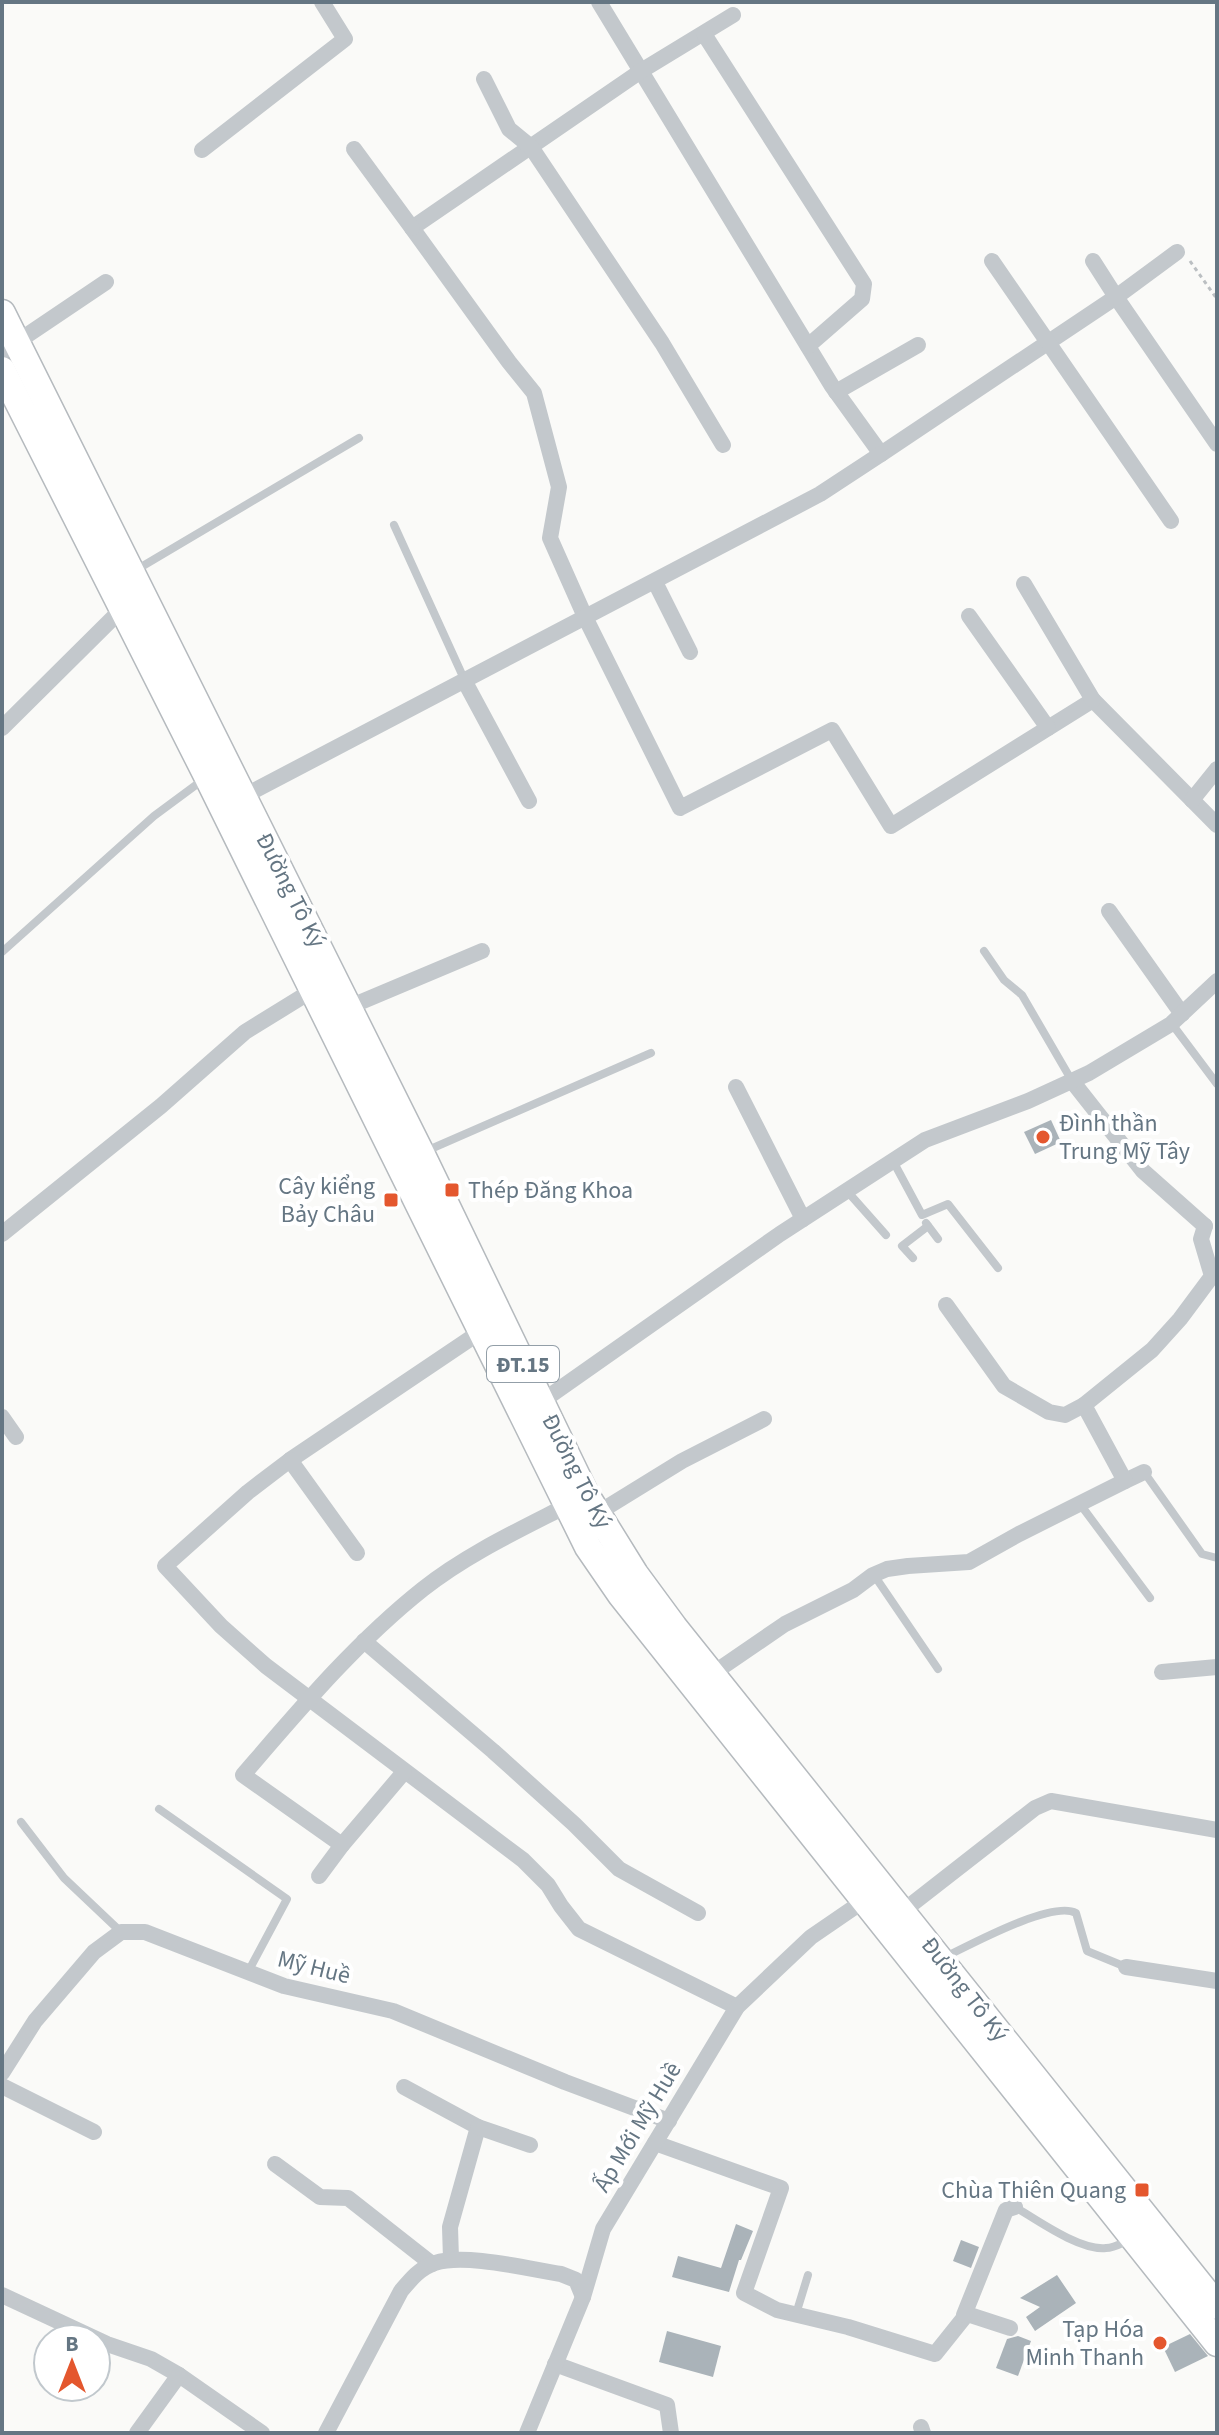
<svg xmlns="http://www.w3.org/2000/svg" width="1219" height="2435" font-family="'Source Sans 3',sans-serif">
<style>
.building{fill:#aab3b9}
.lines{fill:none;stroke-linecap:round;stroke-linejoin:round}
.primary-casing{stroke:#b5babe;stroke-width:29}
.path{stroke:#bbbfc2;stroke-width:3;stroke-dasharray:4 4;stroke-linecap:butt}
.lane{stroke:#c3c8cc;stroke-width:8}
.street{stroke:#c3c8cc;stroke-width:16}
.primary{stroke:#fff;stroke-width:26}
.poi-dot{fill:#e4572e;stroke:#fff;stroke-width:3}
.labels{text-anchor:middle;stroke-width:8;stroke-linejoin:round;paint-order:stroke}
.shield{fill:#fff;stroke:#939fa8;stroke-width:2}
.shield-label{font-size:22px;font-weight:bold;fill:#657683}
.street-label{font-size:24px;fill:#657683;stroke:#fff}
.poi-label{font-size:24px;fill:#657683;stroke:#fff;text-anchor:end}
</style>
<rect width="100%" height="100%" fill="#fafaf8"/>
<g class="building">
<path d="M 1051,1120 L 1061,1142 L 1035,1154 L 1024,1132 Z"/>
<path d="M 736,2224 L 753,2231 L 741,2260 L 739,2260 L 729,2292 L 672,2277 L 678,2256 L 721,2268 Z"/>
<path d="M 961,2240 L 979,2247 L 971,2268 L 953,2261 Z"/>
<path d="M 1057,2275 L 1076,2303 L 1035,2331 L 1026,2317 L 1040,2307 L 1020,2298 Z"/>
<path d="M 667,2331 L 721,2346 L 713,2377 L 659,2362 Z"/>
<path d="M 1190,2334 L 1208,2356 L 1175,2372 L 1163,2347 Z"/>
<path d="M 1018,2336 L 1031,2341 L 1018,2376 L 996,2368 L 1007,2339 Z"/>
</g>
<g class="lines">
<g class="primary-casing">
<g id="primary">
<path d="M 2,313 L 421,1153 L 586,1495 L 635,1574 L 674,1627 L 1217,2306"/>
<path d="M 2,370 L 207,776 L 588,1547 L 621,1595 L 1217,2343"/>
</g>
</g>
<path class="path" d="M 1190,261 L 1217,299"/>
<g class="lane">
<path d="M 394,525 L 465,681"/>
<path d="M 136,570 L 359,438"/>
<path d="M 984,951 L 1004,980 L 1022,995 L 1072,1081"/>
<path d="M 2,952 L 154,816 L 204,779"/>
<path d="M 1172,1024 L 1217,1084"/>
<path d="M 426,1151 L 651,1053"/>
<path d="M 893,1161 L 922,1215 L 948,1204 L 998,1268"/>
<path d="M 847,1191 L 886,1235"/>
<path d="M 926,1223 L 938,1239"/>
<path d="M 913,1258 L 902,1246 L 928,1226"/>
<path d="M 1144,1472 L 1202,1554 L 1217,1558"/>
<path d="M 1080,1504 L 1150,1598"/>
<path d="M 874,1575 L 938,1669"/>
<path d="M 159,1809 L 287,1899 L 248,1972"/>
<path d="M 21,1822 L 64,1878 L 121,1932"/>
<path d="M 945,1957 C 970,1945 1052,1900 1076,1913 L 1087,1951 L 1126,1967"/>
<path d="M 1015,2207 C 1037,2220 1080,2251 1106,2248 C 1114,2248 1122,2243 1129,2240"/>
<path d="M 796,2314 L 808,2275"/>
</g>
<g class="street">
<path d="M 599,2 L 832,386 L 881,454 L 1116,297 L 1217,444"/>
<path d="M 733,15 L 641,71 L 412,228 L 509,362 L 534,393 L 559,487 L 550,538 L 586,619 L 680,808 L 832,730 L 891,826 L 1093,700 L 1217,825"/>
<path d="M 704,34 L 864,284 L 862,299 L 808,346"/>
<path d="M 484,79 L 509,129 L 531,147 L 662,343 L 723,445"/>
<path d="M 354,149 L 412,228"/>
<path d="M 202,150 L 345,39 L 322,2"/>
<path d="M 992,261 L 1171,521"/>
<path d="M 1093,261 L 1116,297 L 1177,252"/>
<path d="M 2,352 L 106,282"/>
<path d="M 836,392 L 918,345"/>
<path d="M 655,582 L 690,652"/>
<path d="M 1024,584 L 1093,700"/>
<path d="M 969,616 L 1048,728"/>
<path d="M 465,682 L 529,801"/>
<path d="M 2,728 L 122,609"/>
<path d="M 244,796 L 820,494 L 881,454"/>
<path d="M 1192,800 L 1217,769"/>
<path d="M 1109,911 L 1182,1014"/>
<path d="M 349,1007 L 482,951"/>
<path d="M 1072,1081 L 1143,1171 L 1205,1226"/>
<path d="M 736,1087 L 803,1219"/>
<path d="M 2,1234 L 161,1106 L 245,1032 L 313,990"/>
<path d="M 946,1305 L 1004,1386 L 1049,1412 L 1065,1415 L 1084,1405"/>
<path d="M 489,1326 L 290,1460 L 248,1492 L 165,1566 L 221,1626 L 266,1666 L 523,1860 L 548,1885 L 561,1906 L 579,1929 L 737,2007"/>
<path d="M 541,1402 L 780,1234 L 925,1140 L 1028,1101 L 1089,1073 L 1171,1024 L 1217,981"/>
<path d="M 2,1417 L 16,1437"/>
<path d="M 290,1460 L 357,1553"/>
<path d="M 1125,1481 L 1144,1472"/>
<path d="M 596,1514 L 682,1461 L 764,1419"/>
<path d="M 364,1641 L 493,1751 L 574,1824 L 619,1869 L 698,1913"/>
<path d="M 1162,1672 L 1217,1667"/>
<path d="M 712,1674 L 785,1624 L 853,1590 L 873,1575 L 887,1569 L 908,1566 L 969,1562 L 1019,1534 L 1125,1481 L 1084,1405 L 1152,1350 L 1180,1319 L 1212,1276 L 1201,1239 L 1205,1226"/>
<path d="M 404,1772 L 342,1845 L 243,1775 C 299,1710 355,1643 423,1589 C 466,1555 517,1531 566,1506"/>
<path d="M 319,1876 L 342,1845"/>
<path d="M 903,1911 L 1035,1808 L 1051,1801 L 1217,1830"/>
<path d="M 1126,1967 L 1217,1981"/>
<path d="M 2,2073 L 35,2021 L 94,1952 L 121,1932 L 145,1932 L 284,1986 L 393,2011 L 565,2082 L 669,2121"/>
<path d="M 2,2086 L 94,2132"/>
<path d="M 404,2087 L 478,2127 L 450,2227 L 451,2259"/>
<path d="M 478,2127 L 530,2145"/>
<path d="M 655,2143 L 781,2188 L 744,2293 L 777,2310 L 848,2327 L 935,2354 L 967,2314 L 1010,2328"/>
<path d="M 275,2164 L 320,2197 L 348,2198 L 432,2264"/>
<path d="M 2,2295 L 107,2344 L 151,2359 L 179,2375 L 262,2433"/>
<path d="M 964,2315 L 1006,2210 L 1015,2207"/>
<path d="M 555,2364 L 667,2405 L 671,2433"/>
<path d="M 921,2427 L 923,2433"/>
<path d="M 137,2433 L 179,2375"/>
<path d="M 326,2433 L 401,2291 C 411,2279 420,2268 435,2263 C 465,2253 528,2269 561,2274 L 576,2280 L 583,2297"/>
<path d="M 527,2433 L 583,2297 L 603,2229 L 737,2007 L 811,1937 L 865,1900"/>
</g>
<use href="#primary" class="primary"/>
</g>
<g class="poi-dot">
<circle cx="1043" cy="1137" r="8"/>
<rect x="444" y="1182" width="16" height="16" rx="4"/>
<rect x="383" y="1192" width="16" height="16" rx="4"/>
<rect x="1134" y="2182" width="16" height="16" rx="4"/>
<circle cx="1160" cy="2343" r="8"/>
</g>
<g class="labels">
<rect class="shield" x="487" y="1346" width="72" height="36" rx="6"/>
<g class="shield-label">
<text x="523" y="1372">ĐT.15</text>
</g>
<g class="street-label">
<text transform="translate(291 890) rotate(63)" y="8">Đường Tô Ký</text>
<text transform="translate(577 1471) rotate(63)" y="8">Đường Tô Ký</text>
<text transform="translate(314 1967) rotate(14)" y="8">Mỹ Huề</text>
<text transform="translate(965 1989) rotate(52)" y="8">Đường Tô Ký</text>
<text transform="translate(637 2127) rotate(-59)" y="8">Ấp Mới Mỹ Huề</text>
</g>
<g class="poi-label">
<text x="1059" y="1131" text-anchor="start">Đình thần<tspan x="1059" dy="28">Trung Mỹ Tây</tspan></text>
<text x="375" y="1194">Cây kiểng<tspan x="375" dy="28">Bảy Châu</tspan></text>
<text x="468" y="1198" text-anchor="start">Thép Đăng Khoa</text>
<text x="1126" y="2198">Chùa Thiên Quang</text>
<text x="1144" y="2337">Tạp Hóa<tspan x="1144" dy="28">Minh Thanh</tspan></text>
</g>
</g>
<rect width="1219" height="2435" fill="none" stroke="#657683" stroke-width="8"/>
<g transform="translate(72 2363)"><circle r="38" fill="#ffffff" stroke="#c1c8cd" stroke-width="2"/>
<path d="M0-6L14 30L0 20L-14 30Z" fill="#e4572e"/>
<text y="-12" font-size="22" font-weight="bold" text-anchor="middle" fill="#657683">B</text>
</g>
</svg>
